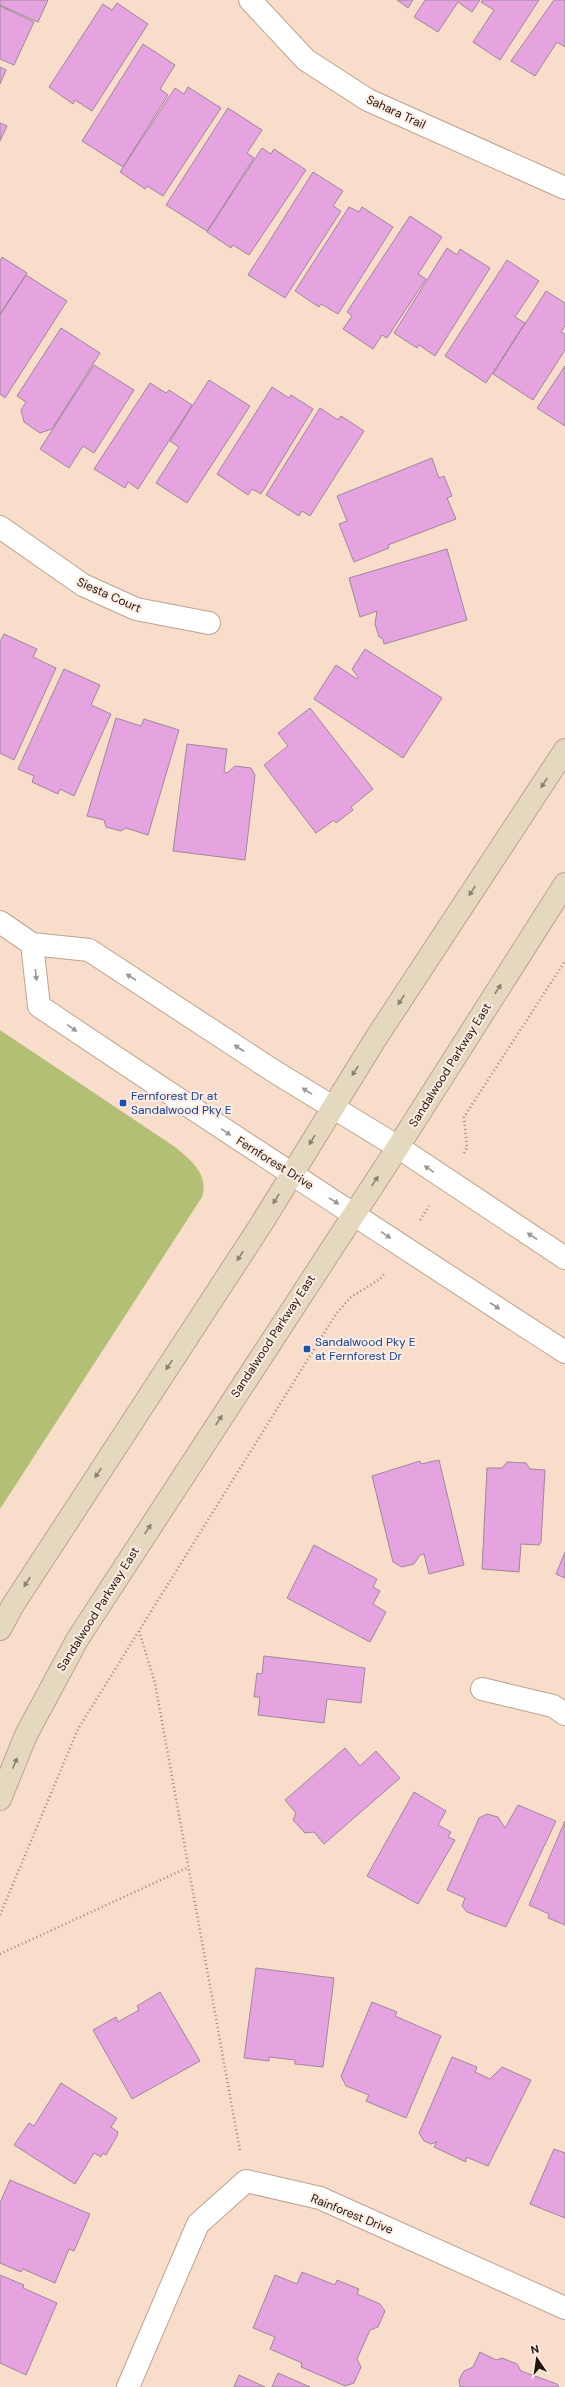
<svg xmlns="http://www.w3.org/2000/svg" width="565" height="2387" viewBox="0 0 565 2387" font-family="'DM Sans',sans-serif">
	<rect width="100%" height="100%" fill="#f9ddcb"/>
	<!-- green -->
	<path fill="#b3bf75" d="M0,1030L175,1147C191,1160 209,1174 202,1197L0,1509Z"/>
	<!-- building -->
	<path fill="#e5a4e0" stroke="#9e879c" d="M0,0H48L38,22L0,5Z
		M397,0H413L408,8Z
		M425,0H480L472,12L458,2L438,32L414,17Z
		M483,0H539L500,60L473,42L494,10L481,2Z
		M554,0H565V47L557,42L535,76L511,61Z
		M117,3L148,24L92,111L75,100L73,104L49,87L103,4L112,10Z
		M0,6L34,22L14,65L0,59Z
		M143,44L175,65L160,89L168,95L123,167L82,141Z
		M0,67L6,70L0,84Z
		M188,87L221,108L163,196L147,186L145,189L120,172L175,88L184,94Z
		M228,108L262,130L247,153L254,158L207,231L166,205Z
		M0,123L7,126L0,141Z
		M262,148L271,154L274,149L306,170L249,255L233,245L231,248L207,232Z
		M313,172L343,191L333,206L341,211L285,298L248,275Z
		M349,207L359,212L362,207L393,227L338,314L321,304L319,307L295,291Z
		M410,216L442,237L418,274L426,279L387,338L382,335L373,349L343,329L352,316L347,312Z
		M447,248L457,255L460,249L490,268L435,356L419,345L417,348L394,333Z
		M2,257L27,273L0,314V261Z
		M507,260L539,281L515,317L525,323L486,383L445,356Z
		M26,275L67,301L5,398L0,394V315Z
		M546,291L565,303V326L561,332L565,334V350L533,400L493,374Z
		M61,328L100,353L52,429L40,433L24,422L21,410L26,402L17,396Z
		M94,365L134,390L94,453L83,446L69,468L40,449Z
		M565,366V426L537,408Z
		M209,380L250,406L187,503L156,483L179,447L170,441Z
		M150,383L166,393L169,390L192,405L138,489L128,482L125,488L94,469Z
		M272,387L289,398L291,395L313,409L261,494L252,489L248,495L217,474Z
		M320,408L338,420L341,416L364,431L310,516L302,511L299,516L266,495Z
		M432,458L439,478L444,476L452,496L447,498L456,519L388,545L389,548L354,562L339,524L347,521L337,496Z
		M447,549L467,620L384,644L383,639L379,637L375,624L377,611L360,617L349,578Z
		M4,634L37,649L33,657L56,668L14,760L0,753V642Z
		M365,649L442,698L403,758L314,699L336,665L357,679L358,677L352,669Z
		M64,669L100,685L91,705L111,714L74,796L60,789L58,794L32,782L34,776L18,769Z
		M310,708L373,789L351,807L353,810L336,823L334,820L316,833L264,765L288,746L278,733Z
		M116,718L141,726L144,719L179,730L148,835L126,828L121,831L106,827L104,820L87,816Z
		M187,744L227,749L224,772L227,773L235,766L251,768L255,775L245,860L173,851Z
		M439,1460L464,1565L429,1574L424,1554L420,1555L414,1564L402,1567L393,1562L372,1476L420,1461L421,1464Z
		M507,1462L526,1463L530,1469L545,1470L541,1542L539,1545L521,1544L519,1572L482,1569L487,1468H502Z
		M314,1545L377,1579L373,1587L380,1591L373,1604L386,1612L370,1642L287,1598Z
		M565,1552V1578L556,1574Z
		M264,1656L365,1668L361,1703L327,1699L324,1723L258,1715L260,1697H254L257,1673L262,1674Z
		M345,1748L360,1766L376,1751L400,1778L324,1844L314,1832L305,1833L293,1820L296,1813L285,1800Z
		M414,1792L446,1811L438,1825L451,1832L448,1837L455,1840L418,1904L367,1876Z
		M518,1805L556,1821L506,1927L467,1912L462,1906L465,1898L447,1890L479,1818L487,1814L498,1817L505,1828Z
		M565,1821V1925L548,1918L549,1914L529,1905Z
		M256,1968L334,1978L323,2067L295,2064V2060L269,2057V2061L244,2058Z
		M160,1992L200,2061L132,2099L93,2030L116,2017L118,2022L139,2010L137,2006Z
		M372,2002L397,2012L395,2016L441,2036L406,2118L366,2101L369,2095L346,2086L341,2076Z
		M452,2057L477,2067L475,2072L490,2079L502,2067L531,2080L488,2166L466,2157V2162L434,2147L437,2142L431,2144L424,2141L419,2133Z
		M61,2083L117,2118L111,2127L118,2132L117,2136L106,2155L103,2153L101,2157L94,2153L75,2184L14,2145L29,2123L34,2126Z
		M554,2149L565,2153V2218L530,2204Z
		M10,2180L90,2214L74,2251L69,2249L55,2283L23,2269L21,2272L0,2263V2203Z
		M302,2272L335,2285L337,2280L359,2289L357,2294L380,2304L385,2311L378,2327L370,2330L357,2359L361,2367L354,2383L345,2386L301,2367L302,2363L270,2349L275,2337L253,2328L275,2275L297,2284Z
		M0,2275L24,2285L23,2288L57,2303L26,2375L0,2363Z
		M480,2352L496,2360L502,2358L517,2364L521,2371L557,2384L559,2387H460L459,2380L464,2371L473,2367Z
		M278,2373L310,2387H272Z
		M239,2375L265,2387H234Z"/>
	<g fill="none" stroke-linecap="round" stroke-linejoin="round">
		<!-- minor casing -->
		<g stroke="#bda291" stroke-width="24">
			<path id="minor" d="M250,0L306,60L368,100L565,188
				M0,527L83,585L136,609L209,623
				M482,1689L553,1706L565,1714
				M128,2387L198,2224L246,2181L320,2198L565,2308"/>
		</g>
		<!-- tertiary casing -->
		<g stroke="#bda291" stroke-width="24">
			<path id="tertiary" d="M0,922L32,944L89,950L272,1070L398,1147L565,1258
				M32,944L39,1006C213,1123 389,1238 565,1352"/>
		</g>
		<!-- secondary casing -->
		<g stroke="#bda291" stroke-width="24">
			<path id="secondary" d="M0,1629L13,1605L262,1223L376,1038L565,750
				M0,1799L26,1735L77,1640L398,1147L565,884"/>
		</g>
		<!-- path -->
		<path stroke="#9c887b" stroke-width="2.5" stroke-dasharray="1 3" stroke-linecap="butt" d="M464,1153L467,1148L464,1117L565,961
			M420,1220L429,1206
			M139,1631L155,1683L240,2151
			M0,1915L78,1729L336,1314L351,1297L380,1279L385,1273
			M0,1954L189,1867"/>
		<!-- minor -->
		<use href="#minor" stroke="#fff" stroke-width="22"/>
		<!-- tertiary -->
		<use href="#tertiary" stroke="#fff" stroke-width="22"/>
		<!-- secondary -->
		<use href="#secondary" stroke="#e4d9bf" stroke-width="22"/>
	</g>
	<!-- one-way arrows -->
	<defs><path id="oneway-solid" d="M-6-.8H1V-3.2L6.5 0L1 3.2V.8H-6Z"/></defs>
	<g fill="#8b8170">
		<use href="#oneway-solid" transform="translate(544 783) rotate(123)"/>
		<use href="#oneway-solid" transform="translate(472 891) rotate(123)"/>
		<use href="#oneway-solid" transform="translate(498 989) rotate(-57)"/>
		<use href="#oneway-solid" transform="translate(401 1000) rotate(123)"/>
		<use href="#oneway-solid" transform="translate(355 1071) rotate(123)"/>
		<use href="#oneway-solid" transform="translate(312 1140) rotate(121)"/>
		<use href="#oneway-solid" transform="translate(375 1181) rotate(-56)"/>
		<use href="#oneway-solid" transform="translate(276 1199) rotate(122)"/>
		<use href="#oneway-solid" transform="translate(240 1256) rotate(123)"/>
		<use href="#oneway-solid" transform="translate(169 1365) rotate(123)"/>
		<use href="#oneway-solid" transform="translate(219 1420) rotate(-57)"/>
		<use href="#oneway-solid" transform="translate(98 1473) rotate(123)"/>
		<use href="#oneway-solid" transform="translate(148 1529) rotate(-57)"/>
		<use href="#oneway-solid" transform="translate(27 1582) rotate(123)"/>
		<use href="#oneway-solid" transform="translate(15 1763) rotate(-68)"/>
	</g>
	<g fill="#9a9693">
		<use href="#oneway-solid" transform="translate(36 975) rotate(83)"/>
		<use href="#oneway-solid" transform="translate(131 977) rotate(-147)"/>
		<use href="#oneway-solid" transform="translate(72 1028) rotate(34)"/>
		<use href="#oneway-solid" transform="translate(239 1048) rotate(-147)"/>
		<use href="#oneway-solid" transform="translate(307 1091) rotate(-148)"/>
		<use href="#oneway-solid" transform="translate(226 1132) rotate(34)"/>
		<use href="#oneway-solid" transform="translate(429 1169) rotate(-146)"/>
		<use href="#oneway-solid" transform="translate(334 1201) rotate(32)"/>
		<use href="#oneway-solid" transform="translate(386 1235) rotate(34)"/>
		<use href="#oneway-solid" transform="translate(532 1236) rotate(-147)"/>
		<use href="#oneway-solid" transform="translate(495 1306) rotate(33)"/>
	</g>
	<!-- markers -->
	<g fill="#1a4fb4" stroke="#fdece2" stroke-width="1.5">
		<rect x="119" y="1099" width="8" height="8" rx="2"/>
		<rect x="303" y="1345" width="8" height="8" rx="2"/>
	</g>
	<g text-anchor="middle" stroke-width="4" stroke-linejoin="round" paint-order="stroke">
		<!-- street labels -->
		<g font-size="12" fill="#1f160f" stroke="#fdece2">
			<text transform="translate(396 112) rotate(25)" y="4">Sahara Trail</text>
			<text transform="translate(109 595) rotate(24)" y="4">Siesta Court</text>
			<text transform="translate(450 1065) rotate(-58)" y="4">Sandalwood Parkway East</text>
			<text transform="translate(275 1163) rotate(32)" y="4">Fernforest Drive</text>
			<text transform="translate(273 1336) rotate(-57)" y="4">Sandalwood Parkway East</text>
			<text transform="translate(98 1609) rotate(-58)" y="4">Sandalwood Parkway East</text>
			<text transform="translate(352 2214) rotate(22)" y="4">Rainforest Drive</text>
		</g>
		<!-- transit labels -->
		<g font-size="12" fill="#164399" stroke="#fdece2" text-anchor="start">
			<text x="131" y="1100">Fernforest Dr at<tspan x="131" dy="14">Sandalwood Pky E</tspan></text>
			<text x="315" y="1346">Sandalwood Pky E<tspan x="315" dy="14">at Fernforest Dr</tspan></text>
		</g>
	</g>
	<!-- north arrow -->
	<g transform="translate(537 2359) rotate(347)" stroke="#fdece2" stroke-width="3" paint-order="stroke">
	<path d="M0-3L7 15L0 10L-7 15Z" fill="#1f160f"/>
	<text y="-6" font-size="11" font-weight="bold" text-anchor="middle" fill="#1f160f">N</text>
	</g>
</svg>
